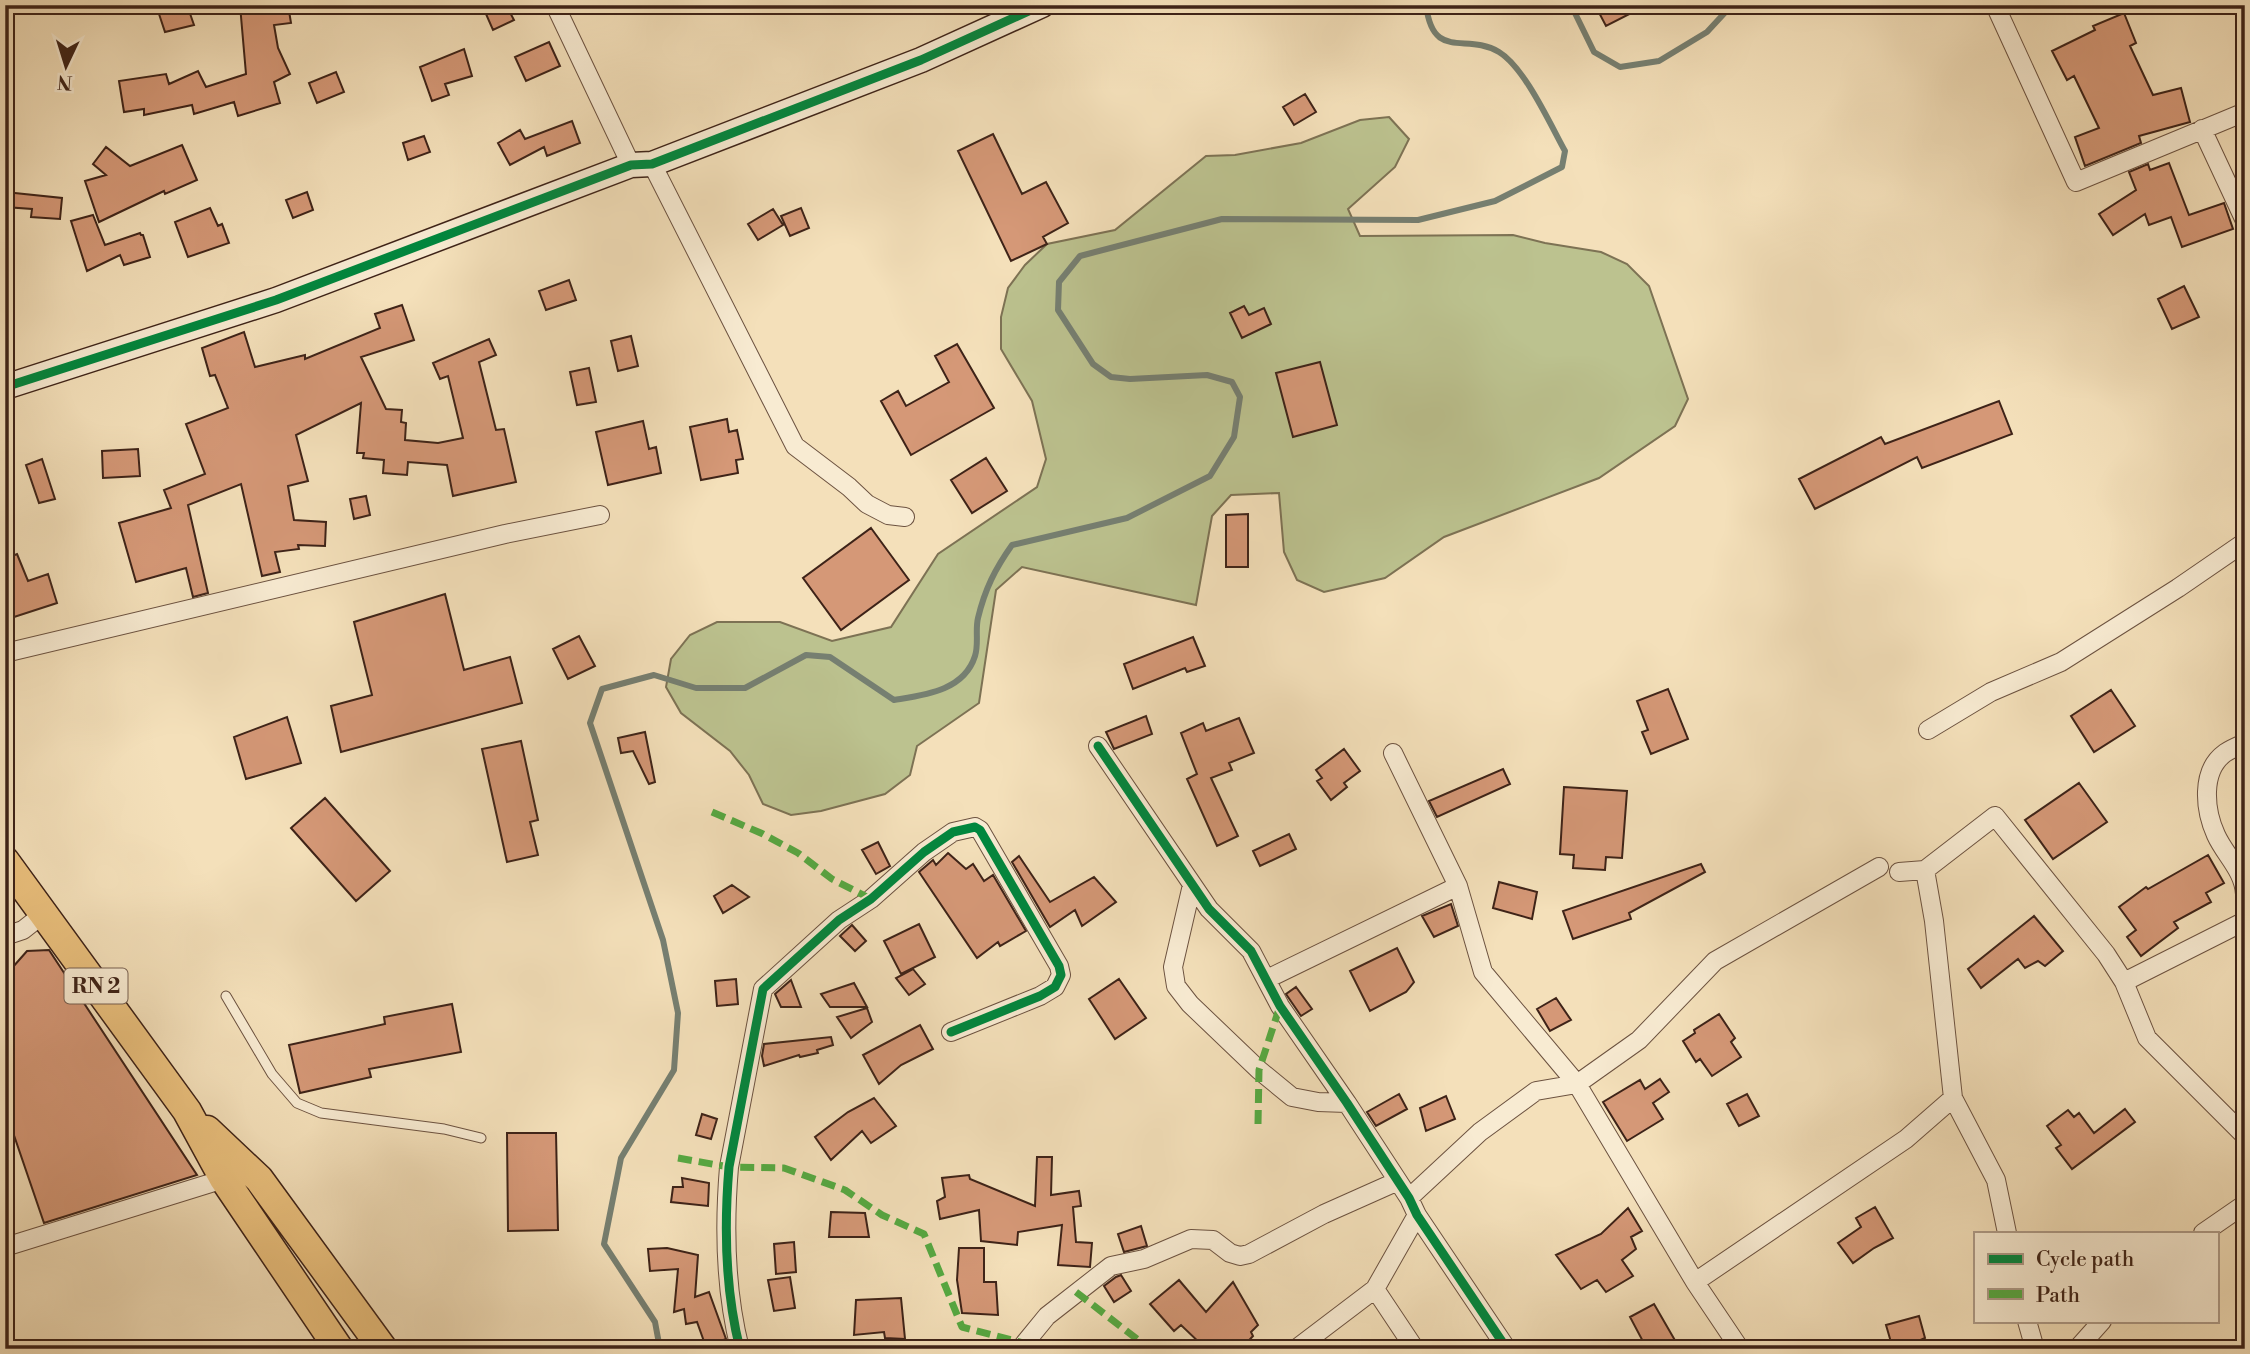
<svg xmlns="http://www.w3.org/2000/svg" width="2250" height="1354" viewBox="0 0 2250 1354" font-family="'Libre Bodoni',serif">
	<rect width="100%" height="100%" fill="#f4e0ba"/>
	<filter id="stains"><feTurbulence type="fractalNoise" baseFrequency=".00286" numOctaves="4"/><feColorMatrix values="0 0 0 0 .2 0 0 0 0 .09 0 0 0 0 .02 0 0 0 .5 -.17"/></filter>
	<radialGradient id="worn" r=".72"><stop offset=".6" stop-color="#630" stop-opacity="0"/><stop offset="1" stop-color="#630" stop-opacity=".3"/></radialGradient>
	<!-- green -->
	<path fill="#bcc28f" stroke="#7d7254" stroke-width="2" d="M1389,117L1409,139L1395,167L1348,209L1360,236L1513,235L1545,243L1601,252L1627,264L1649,286L1688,399L1675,426L1599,478L1444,537L1385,578L1324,592L1297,580L1284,552L1279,493L1231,495L1212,516L1196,605L1022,567L996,590L979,703L917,746L910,775L885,794L821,811L791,815L763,804L749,775L730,751L681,713L666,687L671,659L690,635L717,622H780L832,641L891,627L938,554L1037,487L1046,459L1032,401L1001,349V317L1008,288L1025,265L1047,244L1115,230L1206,156L1235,155L1301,143L1360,120Z"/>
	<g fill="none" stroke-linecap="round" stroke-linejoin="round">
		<!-- stream -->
		<path stroke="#767f71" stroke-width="6" d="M1571,5L1594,52L1620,67L1659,61L1707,32L1732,5
			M660,1349L655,1322L604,1244L621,1158L674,1070L678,1013L663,940L590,723L602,689L654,675L696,688H745L806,655L830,657L894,700C924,695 964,691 975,656C979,644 975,630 978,618C985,589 995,569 1012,545L1127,518L1210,476L1234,437L1240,397L1232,382L1207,375L1130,379L1111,377L1093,364L1058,310L1059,282L1080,256L1222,219L1418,220L1495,201L1562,167L1565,151C1550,124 1525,68 1499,52C1466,32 1433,62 1426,5"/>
	</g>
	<!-- building -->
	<path fill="#d59877" stroke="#3e2318" stroke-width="2" d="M176,5H187L194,25L165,32L158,11Z
		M240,5H288L291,23L274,25L278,48L290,74L274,82L280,103L238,116L234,102L194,114L192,105L144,115V109L124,112L119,81L166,74L169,84L198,71L206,87L246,74Z
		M506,5L514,20L493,30L486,14Z
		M1595,5H1647L1606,26Z
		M2124,13L2136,43L2130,46L2153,95L2181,88L2190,122L2139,136L2141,143L2085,166L2075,137L2099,128L2074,76L2067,80L2052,51L2095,30L2093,26Z
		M549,42L560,66L526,81L515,57Z
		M464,49L472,76L445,84L449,95L432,101L420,67Z
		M336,72L344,92L317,103L309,83Z
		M1305,94L1316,112L1294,125L1283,107Z
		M572,121L580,143L547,156L544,147L510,165L498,143L520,130L525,139Z
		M993,134L1022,194L1046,182L1068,223L1043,237L1047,244L1011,261L958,151Z
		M424,136L430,152L408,160L403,143Z
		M182,145L197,180L165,194L164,191L99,222L85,181L106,175L93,164L106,147L130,166Z
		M2169,163L2189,215L2224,203L2233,229L2182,247L2171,217L2149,225L2145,214L2113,235L2099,214L2136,190L2129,172L2148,164L2150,170Z
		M5,192L62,198L60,219L31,217L32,209L5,207Z
		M307,192L313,210L293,218L286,200Z
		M210,208L218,226L222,224L229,243L188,257L175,222Z
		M801,208L809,228L790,236L781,216Z
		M773,209L783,225L758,240L748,224Z
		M93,215L105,245L140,233L141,235H143L150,257L124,265L120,255L87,271L71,221Z
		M569,280L576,300L546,310L539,291Z
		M2184,286L2199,317L2172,329L2158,299Z
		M402,305L414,340L361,357L386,409L402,410L401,422L406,423L405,440L438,443L463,438L448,376L440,379L433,363L489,339L496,355L479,362L496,430L504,429L516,482L453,496L447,465L408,462L407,475L383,473L384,460L363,458L364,453H357L361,403L296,435L308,481L288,486L294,520L326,522L325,546L298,545L299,549L275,552L280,572L262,576L241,484L188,505L208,593L193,597L186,568L136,582L119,523L171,508L164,490L205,474L186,424L228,408L215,375L210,376L202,348L244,332L255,367L305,355V359L380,328L375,314Z
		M1244,306L1249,315L1264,308L1271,324L1242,338L1230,313Z
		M631,336L638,366L618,371L611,341Z
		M957,344L994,408L911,455L881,401L898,391L906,406L949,382L935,356Z
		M1320,362L1337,425L1293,437L1276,373Z
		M589,368L596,402L577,405L570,372Z
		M1999,401L2012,434L1922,468L1917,457L1815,509L1799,479L1881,437L1885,444Z
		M727,419L729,432L737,430L743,459L736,460L738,473L701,480L690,427Z
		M643,421L649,449L656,447L661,473L608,485L596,432Z
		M138,449L140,476L103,478L102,451Z
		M986,458L1007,491L972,513L951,480Z
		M42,459L55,499L39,503L26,465Z
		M366,496L370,515L354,519L350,499Z
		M1248,514V567H1226V515Z
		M871,528L909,580L841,630L803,578Z
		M17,554L28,581L48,574L57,603L11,618L5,601V559Z
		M445,594L464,670L510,657L522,703L341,752L331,706L372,695L354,622Z
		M579,636L595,666L568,679L553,649Z
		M1193,637L1205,666L1187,672L1185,668L1133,689L1124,664Z
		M1668,689L1688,739L1651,754L1642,732L1648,730L1637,701Z
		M2111,690L2135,726L2094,752L2071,716Z
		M1146,716L1152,734L1114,749L1106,732Z
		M287,717L301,763L246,779L234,737Z
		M1239,718L1254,753L1229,763L1232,770L1211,778L1238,836L1217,846L1187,779L1197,774L1181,733L1203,723L1206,731Z
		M645,732L655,782L649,784L633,751L621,753L618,738Z
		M521,741L538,820L530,822L538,855L507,862L482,749Z
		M1344,749L1360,771L1344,783L1347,787L1331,800L1317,781L1322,778L1316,770Z
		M1503,769L1510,784L1437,817L1429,801Z
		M2079,783L2107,822L2053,859L2025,820Z
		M1564,787L1627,791L1622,858L1606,857L1605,870L1573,868L1574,855L1560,854Z
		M325,798L390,871L356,901L291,828Z
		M1289,834L1296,849L1260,866L1253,851Z
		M878,842L890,866L876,874L862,850Z
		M948,853L966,869L973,864L984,881L993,875L1026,931L1000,946L998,942L977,958L919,872L933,860L936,865Z
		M2208,855L2224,883L2206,893L2211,902L2174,922L2178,928L2141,956L2127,937L2136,930L2119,907L2146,887L2148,889Z
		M1019,856L1050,902L1094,877L1116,902L1082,926L1075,910L1050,927L1012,862Z
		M1701,864L1705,872L1629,913L1631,919L1573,939L1563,911Z
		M1499,882L1537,892L1532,919L1493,908Z
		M732,885L749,897L723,913L714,896Z
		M1451,904L1458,926L1434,937L1422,916Z
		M2034,916L2063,951L2045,966L2038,961L2025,968L2018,959L1981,988L1968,969Z
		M919,924L935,957L901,974L884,941Z
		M852,925L866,941L855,951L840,936Z
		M1397,948L1414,982L1406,992L1370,1011L1350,971Z
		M49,950L197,1175L44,1223L5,1109V976L27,951Z
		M913,969L925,984L909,995L896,978Z
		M736,979L738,1004L717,1006L715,981Z
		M1119,979L1146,1018L1115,1039L1089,999Z
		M791,980L801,1007H781L775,994Z
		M854,983L867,1007H830L821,994Z
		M1296,987L1312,1009L1301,1016L1286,994Z
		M1556,998L1571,1020L1550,1031L1537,1009Z
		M452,1004L461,1052L369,1069L371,1077L300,1093L289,1045L385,1024L384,1017Z
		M867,1008L872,1022L851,1038L837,1017Z
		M1719,1014L1735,1038L1731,1042L1741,1057L1712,1076L1700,1059L1696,1062L1683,1041L1695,1033L1694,1030Z
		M920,1025L933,1049L901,1065L879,1084L863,1055Z
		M831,1037L833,1045L817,1050L818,1053L800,1057L799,1055L764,1066L762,1056L764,1044Z
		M1660,1079L1669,1092L1653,1103L1663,1119L1627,1141L1603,1102L1640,1080L1645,1089Z
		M1399,1094L1407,1109L1376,1126L1367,1112Z
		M1747,1094L1759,1116L1739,1126L1727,1104Z
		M1446,1096L1455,1119L1426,1131L1420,1108Z
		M874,1098L896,1126L871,1143L862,1131L831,1160L815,1137L848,1112Z
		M2125,1109L2135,1122L2072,1169L2056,1148L2061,1145L2047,1126L2068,1110L2074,1117L2079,1113L2094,1133Z
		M702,1114L717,1119L711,1139L696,1135Z
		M507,1133H556L558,1230L508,1231Z
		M1037,1157H1052L1051,1195L1079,1191L1081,1206L1073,1207L1076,1242L1092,1243L1090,1267L1058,1265L1062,1225L1018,1232L1017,1245L981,1241L979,1210L940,1219L937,1201L945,1197L942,1178L969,1175L970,1179L1035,1206Z
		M682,1178L709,1183L708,1206L671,1202L673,1187H683Z
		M1875,1207L1893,1238L1874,1248L1853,1263L1838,1243L1861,1227L1856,1218Z
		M1628,1208L1642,1231L1631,1237L1636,1249L1622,1260L1633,1276L1606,1292L1597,1280L1581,1289L1556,1255L1601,1234Z
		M831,1212L865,1213L869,1237H829Z
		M1141,1226L1147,1246L1124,1252L1118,1234Z
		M794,1242L796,1272L776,1274L774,1244Z
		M667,1248L698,1255L695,1297L709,1292L726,1339L706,1347L697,1322L686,1324L684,1309L674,1312L678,1269L650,1271L648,1249Z
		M959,1248H984V1282H996L998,1315L962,1313L957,1280Z
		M1121,1275L1131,1291L1114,1302L1104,1286L1116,1277Z
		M790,1277L795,1308L774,1311L768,1280Z
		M1179,1280L1206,1312L1233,1282L1258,1325L1251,1332L1253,1336L1241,1349H1219L1210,1341L1205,1348L1181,1325L1174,1331L1150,1304Z
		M901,1298L905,1339L885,1338L884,1332L854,1335L856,1300Z
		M1654,1304L1680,1349H1647L1630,1317Z
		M1919,1316L1925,1338L1918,1341L1920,1349H1893L1886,1325Z"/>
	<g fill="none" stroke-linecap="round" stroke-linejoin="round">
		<!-- lane casing -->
		<g stroke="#6c5240" stroke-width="11">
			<path id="lane" d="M226,996L272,1074L297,1103L321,1113L444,1129L481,1138"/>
		</g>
		<!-- street casing -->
		<g stroke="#6c5240" stroke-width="20">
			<path id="street" d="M555,5L631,165
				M1995,5L2076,182L2245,112
				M2202,129L2245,221
				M652,164L795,446L849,487L867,504L888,515L905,517
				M5,653L505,534L600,515
				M1928,730L1991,692L2061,662L2178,588L2245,542
				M2245,743C2238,746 2231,749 2225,753C2200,771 2205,811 2216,835C2225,855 2244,871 2245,894
				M1098,746L1209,909L1251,951L1280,1006L1347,1103L1409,1198L1417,1215L1507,1349
				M1393,753L1458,886L1483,972L1577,1084L1695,1282L1740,1349
				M1925,870L1934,921L1953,1098L1996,1180L2007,1233
				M1899,872L1925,870L1995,816L2106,954L2124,982L2147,1038L2245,1136
				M1192,885L1173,967L1176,986L1190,1004L1259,1070L1292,1097L1318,1102L1347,1103
				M5,936L23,930L42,915
				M1267,979L1458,886
				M2124,982L2245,921
				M1409,1198L1480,1132L1536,1091L1577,1084L1639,1040L1715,961L1879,867
				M2203,1233L2245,1204
				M5,1247L224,1179
				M1695,1282L1906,1139L1953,1098
				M1375,1289L1415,1349
				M2027,1321L2035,1349
				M740,1349C725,1290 724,1227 729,1167L763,989L839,920L871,899L924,852L953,832L975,827L980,830L1059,966L1061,975L1055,987L1040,996L951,1032
				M1020,1349L1047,1316L1111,1266L1144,1259L1191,1239L1213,1240L1230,1253L1240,1256L1249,1254L1324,1214L1398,1181
				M1296,1349L1375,1289L1417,1215
				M2077,1349L2102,1321"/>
		</g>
		<!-- secondary casing -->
		<g stroke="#3e2318" stroke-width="27">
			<path id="secondary" d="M5,387L276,300L631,165L652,164L921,60L1042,5"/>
		</g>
		<!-- primary casing -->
		<g stroke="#3e2318" stroke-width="31">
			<path id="primary" d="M5,861L187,1111L224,1179L339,1349
				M207,1130L259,1179L383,1349"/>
		</g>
		<!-- lane -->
		<use href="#lane" stroke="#f8ebd2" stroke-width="9"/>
		<!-- street -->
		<use href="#street" stroke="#f8ebd2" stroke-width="18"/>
		<!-- secondary -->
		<use href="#secondary" stroke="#f8ebd2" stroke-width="24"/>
		<!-- primary -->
		<use href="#primary" stroke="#eac07d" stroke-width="28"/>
		<!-- quiet -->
		<path stroke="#55aa42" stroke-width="7" stroke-dasharray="14 7" stroke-linecap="butt" d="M712,812L763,834L798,853L832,879L871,899
			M1258,1124L1259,1070L1280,1006
			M678,1158L729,1167L784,1168L845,1190L882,1215L924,1234L962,1327L1023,1343
			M1076,1292L1137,1339"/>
		<!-- cycleway casing -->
		<g stroke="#f8ebd2" stroke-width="13">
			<path id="cycleway" d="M5,387L276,300L631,165L652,164L921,60L1042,5
				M1098,746L1209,909L1251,951L1280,1006L1347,1103L1409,1198L1417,1215L1507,1349
				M740,1349C725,1290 724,1227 729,1167L763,989L839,920L871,899L924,852L953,832L975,827L980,830L1059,966L1061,975L1055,987L1040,996L951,1032"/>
		</g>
		<!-- cycleway -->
		<use href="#cycleway" stroke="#00873e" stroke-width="9"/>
	</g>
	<g text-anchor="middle" stroke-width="5" stroke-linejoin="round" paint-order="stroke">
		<!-- shield labels -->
		<rect fill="#f8ebd2" stroke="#765f50" stroke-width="2" x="64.5" y="968.5" width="63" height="35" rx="5"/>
		<g font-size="21" font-weight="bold" fill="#3e2318">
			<text x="96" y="993">RN 2</text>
		</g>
	</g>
	<!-- margin -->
	<rect width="2250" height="1354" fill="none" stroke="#f4e0ba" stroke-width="28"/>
	<rect x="7" y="7" width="2236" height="1340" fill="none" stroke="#3e2318" stroke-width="3.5"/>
	<rect x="14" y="14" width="2222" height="1326" fill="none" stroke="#3e2318" stroke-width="2"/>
	<!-- legend -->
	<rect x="1974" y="1232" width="245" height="91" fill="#f8ebd2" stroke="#ae9b88" stroke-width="2"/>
	<rect x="1988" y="1254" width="35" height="10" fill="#00873e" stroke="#ae9b88" stroke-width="2"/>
	<text x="2036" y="1266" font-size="21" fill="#3e2318">Cycle path</text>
	<rect x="1988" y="1289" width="35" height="10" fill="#55aa42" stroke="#ae9b88" stroke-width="2"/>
	<text x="2036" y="1302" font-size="21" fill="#3e2318">Path</text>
	<!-- north arrow -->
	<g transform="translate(66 66) rotate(184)" stroke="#f8ebd2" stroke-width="5" paint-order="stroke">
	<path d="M0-5L12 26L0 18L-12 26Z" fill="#3e2318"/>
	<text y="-10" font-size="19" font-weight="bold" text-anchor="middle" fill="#3e2318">N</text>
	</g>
	<rect width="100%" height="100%" filter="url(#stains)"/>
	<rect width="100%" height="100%" fill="url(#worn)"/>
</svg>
